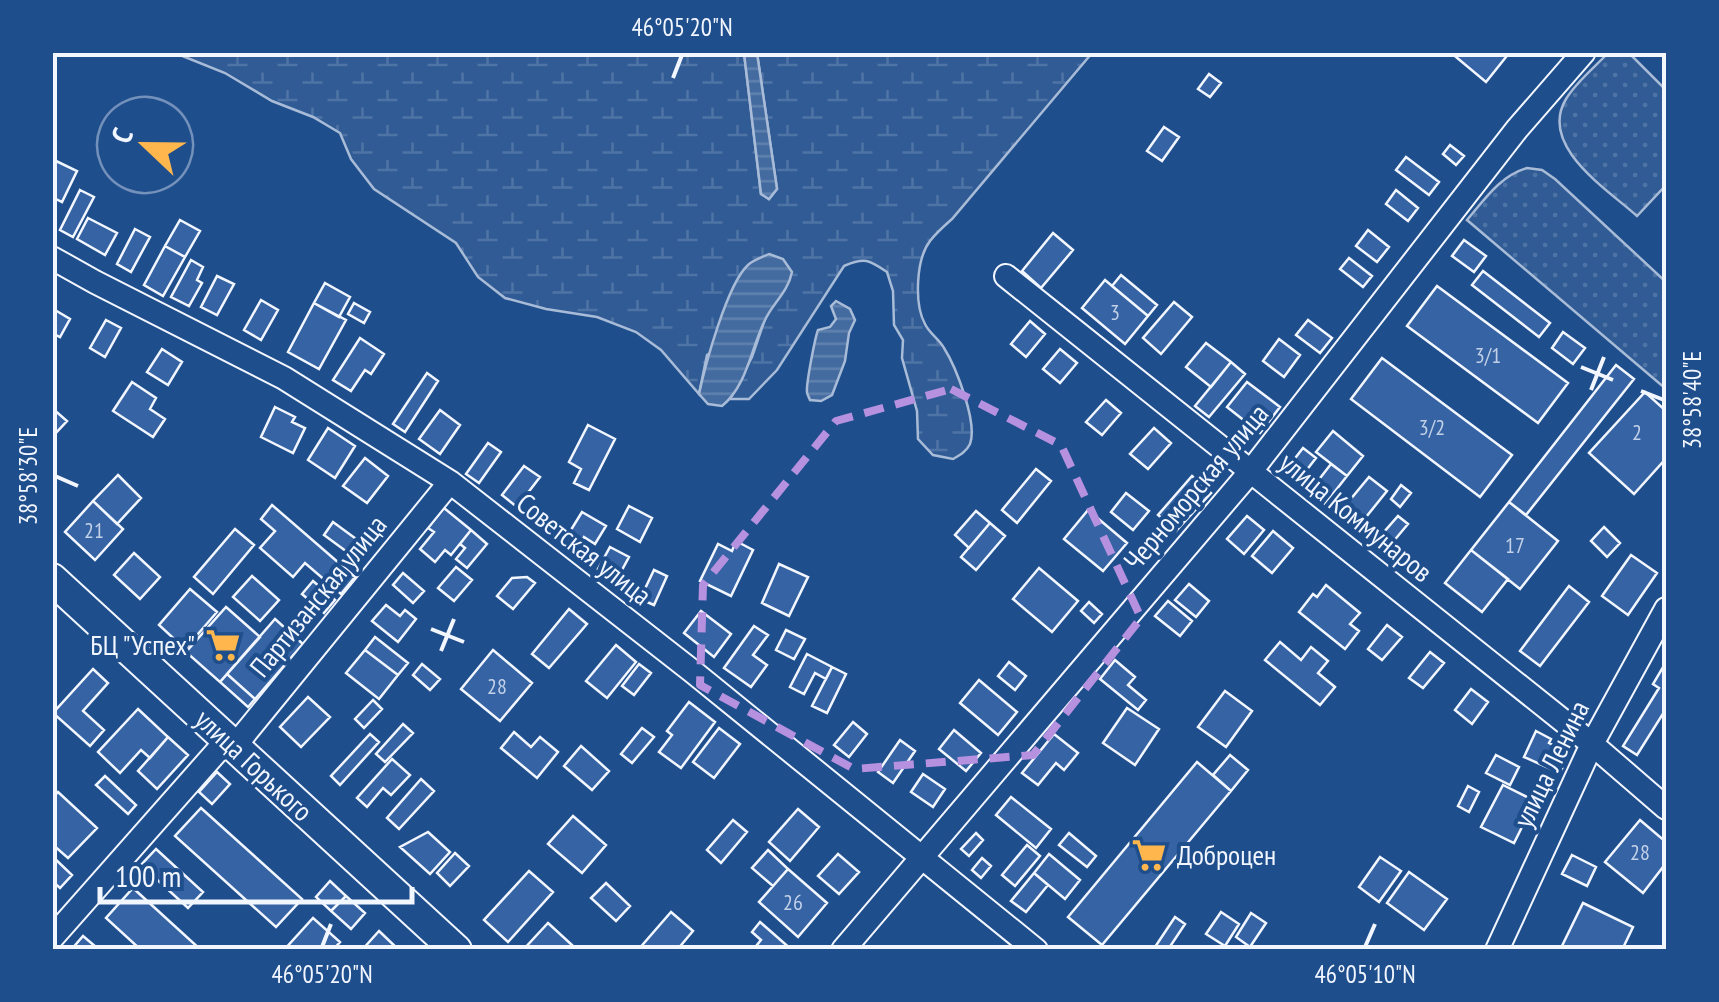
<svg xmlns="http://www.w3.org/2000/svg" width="1719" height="1002" viewBox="0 0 1719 1002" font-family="'PT Sans Narrow',sans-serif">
	<defs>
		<pattern id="grass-dots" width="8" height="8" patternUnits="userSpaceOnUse" patternTransform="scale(2.5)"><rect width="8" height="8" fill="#305b95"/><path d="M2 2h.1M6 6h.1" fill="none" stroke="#4e73a5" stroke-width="1.8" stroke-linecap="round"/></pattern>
		<pattern id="wetland-marsh" width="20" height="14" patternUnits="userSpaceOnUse" patternTransform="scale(2.5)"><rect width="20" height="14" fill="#305b95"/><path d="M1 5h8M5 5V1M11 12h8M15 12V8" fill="none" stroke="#4e73a5"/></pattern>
		<pattern id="water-rules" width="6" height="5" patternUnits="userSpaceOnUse" patternTransform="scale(2.5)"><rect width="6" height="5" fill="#446ba0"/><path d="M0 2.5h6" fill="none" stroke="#5f81ae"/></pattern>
	</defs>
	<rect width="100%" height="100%" fill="#1f4e8c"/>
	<!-- grass -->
	<path fill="url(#grass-dots)" stroke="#a8bbd7" stroke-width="2.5" d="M1609,52L1629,53L1666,90V185L1637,216C1607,189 1538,146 1566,99C1576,82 1595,67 1609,52Z
		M1527,168L1542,170L1555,179L1666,282V389L1467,220C1485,199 1500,176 1527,168Z"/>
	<!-- wetland -->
	<path fill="url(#wetland-marsh)" stroke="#a8bbd7" stroke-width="2.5" d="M175,53H744L761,194L769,199L777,189L757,53H1092L952,219C944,226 936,233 930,241C916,259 914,304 925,324C929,333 939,339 944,348C956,367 978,423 970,444C966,452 960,455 953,459L933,455L918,439L917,411L902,358L903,340L894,325L893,291L887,272C869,260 865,257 844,266L777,370L749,399H730L752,357L765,319L707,355L699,394L661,350L636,332L597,317L546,309L505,298L478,277L456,243L374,189L351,159L340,133L313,117L272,101L225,73Z"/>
	<!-- water -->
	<path fill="url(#water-rules)" stroke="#a8bbd7" stroke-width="2.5" d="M744,53H757L777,189L769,199L761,194Z
		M769,254L783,259L792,272C788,292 773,303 765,320C751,348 747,386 722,406L708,404L699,394C705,366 727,284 748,265C753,260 763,257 769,254Z
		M836,301L850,309L855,320L849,333L845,361L832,395L821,401L810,400C809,397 807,395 807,392C806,384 815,338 818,330L830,327L836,319L831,306Z"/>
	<!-- building -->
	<path fill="#3563a3" stroke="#f2f6ff" stroke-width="2.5" d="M1450,52H1510L1486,82Z
		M1209,74L1221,83L1210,97L1198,89Z
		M1164,127L1179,137L1162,161L1147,151Z
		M1450,145L1464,156L1456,165L1443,154Z
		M1406,157L1439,182L1429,195L1396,170Z
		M54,160L77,171L62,202L52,197Z
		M80,190L94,197L73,237L60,230Z
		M1396,190L1418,208L1408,221L1386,204Z
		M88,218L117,233L105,255L77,239Z
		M180,220L200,231L185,257L165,246Z
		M135,229L150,237L131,272L117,264Z
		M1368,230L1389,247L1377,262L1356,246Z
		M1053,233L1073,250L1041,288L1022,271Z
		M1464,240L1486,256L1474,272L1452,256Z
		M165,246L185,257L163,296L144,285Z
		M1349,258L1372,276L1363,287L1340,269Z
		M191,260L203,267L197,280L202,283L189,306L171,297Z
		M1483,271L1550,323L1539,337L1472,285Z
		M1121,275L1157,305L1148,316L1112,286Z
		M217,276L234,284L217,315L201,307Z
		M1105,280L1148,316L1125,344L1082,308Z
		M325,283L350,297L339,317L314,303Z
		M1437,286L1568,383L1538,423L1407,326Z
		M261,300L278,310L261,340L244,330Z
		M1174,302L1192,317L1161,354L1143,338Z
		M314,303L346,320L319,369L288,352Z
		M354,303L370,312L364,323L348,314Z
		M55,310L70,319L60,337L52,333V314Z
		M106,320L121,328L105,357L90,348Z
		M1308,320L1332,338L1320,353L1296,335Z
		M1030,321L1045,334L1026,357L1011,344Z
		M1563,332L1585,348L1573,364L1552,348Z
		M360,338L384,354L371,374L365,370L351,391L333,380Z
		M1279,339L1300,355L1284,377L1263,361Z
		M1206,343L1231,362L1211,387L1186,367Z
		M162,349L182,362L168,385L147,372Z
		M1060,349L1077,363L1060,383L1043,369Z
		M1382,358L1512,455L1480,497L1351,399Z
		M1231,362L1245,374L1209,417L1195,406Z
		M1616,365L1634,379L1526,515L1509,502Z
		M427,373L438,381L405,432L393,424Z
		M132,382L156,398L150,409L165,419L153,437L113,411Z
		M1247,382L1280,407L1260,433L1227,407Z
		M1645,392L1666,411V466L1662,463L1634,494L1589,453Z
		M1106,400L1121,413L1102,435L1086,422Z
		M275,407L295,417L292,422L305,428L293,453L261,437Z
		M52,408L67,421L52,437Z
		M440,410L460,425L440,454L419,439Z
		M588,425L615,439L589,490L574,483L581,469L569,462Z
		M328,428L355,446L335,478L308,460Z
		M1154,428L1171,443L1148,469L1130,454Z
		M1333,431L1363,456L1347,476L1316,452Z
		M488,443L501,452L479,483L466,474Z
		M1303,448L1316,458L1302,476L1289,466Z
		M365,458L388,476L367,503L343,486Z
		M1331,464L1347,476L1325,504L1310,491Z
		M524,466L540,477L517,507L502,495Z
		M1036,469L1051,481L1017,523L1002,510Z
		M118,475L141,498L117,524L93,501Z
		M1192,476L1211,493L1176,531L1158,515Z
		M1369,477L1387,491L1358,527L1340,512Z
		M1401,485L1411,493L1400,507L1391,499Z
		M1126,493L1149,511L1133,530L1111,512Z
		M93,501L123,529L95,560L65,532Z
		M1509,502L1558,541L1520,589L1471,550Z
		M272,505L355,577L341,594L305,563L293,577L260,548L275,531L261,519Z
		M629,506L652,518L640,542L617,529Z
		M444,508L471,530L451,555L445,550L435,562L420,549L434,532L428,528Z
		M1088,510L1127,543L1103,571L1064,539Z
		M976,511L990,523L969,548L955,535Z
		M582,512L606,526L595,544L584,537L575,554L561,546Z
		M1247,516L1264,530L1244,554L1227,539Z
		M1398,516L1408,524L1387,549L1377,540Z
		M333,522L363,544L354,557L324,535Z
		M990,523L1005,536L976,570L961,557Z
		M1604,527L1620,543L1607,557L1591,541Z
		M235,529L254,545L213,594L194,577Z
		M471,530L487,544L467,568L456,559L465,548L460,544Z
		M1273,531L1293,548L1272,573L1252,556Z
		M736,541L753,550L731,596L700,581L718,544L732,551Z
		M610,547L629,557L617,579L598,569Z
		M1471,550L1508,579L1482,612L1445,583Z
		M134,553L160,577L140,599L114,575Z
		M1631,555L1657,573L1628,615L1602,596Z
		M779,564L808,577L789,616L762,603Z
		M456,567L472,580L454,601L438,588Z
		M1039,568L1078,601L1052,632L1013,599Z
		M654,570L667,576L654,605L640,599Z
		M403,573L424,591L413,603L393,585Z
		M252,576L279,600L260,621L233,597Z
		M527,577L535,583L513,609L497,596L512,578Z
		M313,581L335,600L324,613L302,594Z
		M1189,584L1209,601L1196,617L1175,600Z
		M1326,585L1360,613L1350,624L1359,631L1345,649L1299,612L1313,594L1317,597Z
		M1569,586L1589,602L1540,666L1520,651Z
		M190,589L217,612L185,649L159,625Z
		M1168,601L1192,621L1180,636L1155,616Z
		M1089,602L1102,614L1094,623L1081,611Z
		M386,605L400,616L405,610L416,619L398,642L372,621Z
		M226,607L260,637L220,682L186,652Z
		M569,609L587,624L549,668L532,654Z
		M701,611L731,634L714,657L684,633Z
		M275,619L303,644L255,699L227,674Z
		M1387,625L1402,637L1382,660L1368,649Z
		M754,626L768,635L753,655L767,665L751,687L724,668Z
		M786,630L805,639L794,659L776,650Z
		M375,637L408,663L398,675L365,650Z
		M1280,642L1301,660L1311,647L1328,661L1318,673L1335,687L1320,705L1265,660Z
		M616,645L636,662L607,698L586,681Z
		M365,650L398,675L379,699L346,673Z
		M493,650L532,683L500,721L461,689Z
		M1430,652L1444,663L1423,688L1409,678Z
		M807,654L832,667L826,679L815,673L804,694L790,687Z
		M1115,660L1135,677L1128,685L1146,700L1138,710L1100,679Z
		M1009,662L1026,676L1015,690L998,676Z
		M1666,662V709L1637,755L1623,746L1659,688L1653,684Z
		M422,664L440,679L430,690L413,675Z
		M639,664L651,673L634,695L622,686Z
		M832,667L846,674L827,713L812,706Z
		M93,669L108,683L83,711L104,730L90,746L53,713Z
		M227,674L255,699L248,707L220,682Z
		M979,680L1017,712L998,735L960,703Z
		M1471,689L1488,702L1472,724L1455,710Z
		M1225,691L1252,711L1226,747L1198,727Z
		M308,697L330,717L301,747L280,727Z
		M373,700L382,709L364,728L355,719Z
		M689,702L715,722L681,768L659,752L672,735L667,731Z
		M1127,708L1159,729L1135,765L1103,743Z
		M138,709L168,737L150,758L141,750L120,773L98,752Z
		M853,722L867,734L849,757L834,745Z
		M403,724L413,733L385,762L376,754Z
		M642,728L654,737L632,763L621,754Z
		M719,728L740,744L714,778L693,762Z
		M954,730L981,753L966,771L939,749Z
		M1536,731L1551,739L1549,743L1569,753L1560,773L1524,757Z
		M514,732L531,747L540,737L558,752L537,778L501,748Z
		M370,734L379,742L340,785L331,776Z
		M1054,734L1078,753L1064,770L1056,763L1038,785L1022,773Z
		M168,737L188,755L157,789L138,771Z
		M900,740L915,751L893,783L878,772Z
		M581,746L609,771L592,790L564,766Z
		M1230,755L1248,770L1231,791L1213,775Z
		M1496,755L1519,767L1510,785L1486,773Z
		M392,759L410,775L391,795L383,788L367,807L357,798Z
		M1197,762L1231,791L1102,945L1068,917Z
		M217,772L230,784L212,804L199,792Z
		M923,774L945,789L933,807L911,792Z
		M105,776L136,805L128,814L96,785Z
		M421,779L434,791L399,829L387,818Z
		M1503,785L1535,801L1514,843L1481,827Z
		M1468,786L1479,792L1469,812L1458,806Z
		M58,792L97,828L68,858L52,844V798Z
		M1011,797L1051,829L1036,848L996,815Z
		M201,808L302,899L276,927L175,836Z
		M798,809L819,827L790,861L769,842Z
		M573,816L606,845L582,873L548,844Z
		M733,820L747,832L721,863L707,850Z
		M1640,820L1666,842V863L1643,893L1605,862Z
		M428,832L450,852L430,874L400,847Z
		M976,833L983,840L969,856L961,849Z
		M1069,833L1096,856L1087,867L1059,845Z
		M1027,845L1040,856L1015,886L1002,875Z
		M156,849L203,892L188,908L141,865Z
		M768,850L788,869L773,886L752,868Z
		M455,853L469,866L450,886L437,873Z
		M838,854L859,872L839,894L818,876Z
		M1049,854L1080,880L1065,899L1034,873Z
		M1572,855L1596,867L1587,886L1562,874Z
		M52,856L72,875L60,888L52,881Z
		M1380,857L1401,871L1379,902L1359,887Z
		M982,858L991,866L981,878L972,870Z
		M788,869L827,903L798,937L759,902Z
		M529,871L553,892L508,942L484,920Z
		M1409,872L1447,899L1424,930L1387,903Z
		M1034,873L1048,885L1026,912L1011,901Z
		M330,881L346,896L331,911L316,897Z
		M606,883L630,906L616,921L591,898Z
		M133,888L201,950H141L106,918Z
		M346,896L365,913L351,929L331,911Z
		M1583,903L1633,927L1622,950H1560Z
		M671,912L693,931L677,950H638Z
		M1221,912L1239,924L1225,946L1206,934Z
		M1251,913L1266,923L1250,947L1236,937Z
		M1175,917L1185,924L1169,948L1171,950H1153Z
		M313,918L340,942L333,950H284Z
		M760,922L792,950H762L757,945L761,940L752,932Z
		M548,923L572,945L569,950H523Z
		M379,931L399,950H362Z
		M83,936L96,947L94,950H71Z"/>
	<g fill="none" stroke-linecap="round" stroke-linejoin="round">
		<!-- minor casing -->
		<g stroke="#f2f6ff" stroke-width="26">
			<path id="minor" d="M52,258L95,282L284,378L450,482L692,671L1036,950
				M1006,276L1592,744L1666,808
				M234,747L450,482
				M52,938L227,740
				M843,950L1251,471L1517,129L1584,52
				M1497,950L1592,744L1666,609"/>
		</g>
		<!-- major casing -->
		<g stroke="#f2f6ff" stroke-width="34">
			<path id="major" d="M52,579L456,950"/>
		</g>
		<!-- minor -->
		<use href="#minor" stroke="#1f4e8c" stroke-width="22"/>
		<!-- major -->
		<use href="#major" stroke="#1f4e8c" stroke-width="30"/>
	</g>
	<!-- marked area -->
	<path fill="none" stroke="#b691df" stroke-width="8" stroke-dasharray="20 12" stroke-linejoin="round" d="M951,389L1061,445L1141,618L1033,755L854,769L700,685L703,585L836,421Z"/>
	<!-- ticks -->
	<path fill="none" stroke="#f2f6ff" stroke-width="4" d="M673,78L682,55M1581,367L1613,380M1591,390L1604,357M1641,391L1664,400M55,476L78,486M431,629L464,642M441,651L454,619M322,947L331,924M1365,947L1375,924"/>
	<!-- icons -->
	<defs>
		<g id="supermarket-bare" transform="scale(2.7)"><path d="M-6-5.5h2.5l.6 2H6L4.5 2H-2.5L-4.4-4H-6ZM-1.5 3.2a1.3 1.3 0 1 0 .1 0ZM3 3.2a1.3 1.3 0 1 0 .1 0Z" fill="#ffb74d" stroke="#1f4e8c" stroke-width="2.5" paint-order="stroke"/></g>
	</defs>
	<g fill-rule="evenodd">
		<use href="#supermarket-bare" x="223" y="645"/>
		<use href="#supermarket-bare" x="1149" y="855"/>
	</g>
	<g text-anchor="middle" stroke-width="8" stroke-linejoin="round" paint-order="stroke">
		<!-- number labels -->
		<g font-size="22" fill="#c3d1e8">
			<text x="1115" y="320">3</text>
			<text x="1488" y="363">3/1</text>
			<text x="1432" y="435">3/2</text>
			<text x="1637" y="440">2</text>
			<text x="94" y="538">21</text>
			<text x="1515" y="553">17</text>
			<text x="497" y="694">28</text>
			<text x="1640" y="860">28</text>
			<text x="793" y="910">26</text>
		</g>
		<!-- street labels -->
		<g font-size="28" fill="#f2f6ff" stroke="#1f4e8c">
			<text transform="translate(1196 487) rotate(-50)" y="10">Черноморская улица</text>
			<text transform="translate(1356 517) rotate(39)" y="10">улица Коммунаров</text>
			<text transform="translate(584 549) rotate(38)" y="10">Советская улица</text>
			<text transform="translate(318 596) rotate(-51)" y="10">Партизанская улица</text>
			<text transform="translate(1551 764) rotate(-64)" y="10">улица Ленина</text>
			<text transform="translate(254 765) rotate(43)" y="10">улица Горького</text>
		</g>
		<!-- poi labels -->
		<g font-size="28" fill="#f2f6ff" stroke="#1f4e8c" text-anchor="end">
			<text x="195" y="655">БЦ "Успех"</text>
			<text x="1177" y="865" text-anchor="start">Доброцен</text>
		</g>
	</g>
	<!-- border -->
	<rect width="1719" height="1002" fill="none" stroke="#1f4e8c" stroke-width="110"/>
	<!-- north arrow -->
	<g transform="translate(145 145) rotate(292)"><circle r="48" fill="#1f4e8c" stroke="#7391ba" stroke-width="2.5"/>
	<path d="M0-8L18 38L0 25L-18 38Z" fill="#ffb74d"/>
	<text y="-15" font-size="28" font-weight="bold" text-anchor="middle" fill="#f2f6ff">С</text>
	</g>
	<!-- scale -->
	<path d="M100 887v15h312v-15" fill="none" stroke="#f2f6ff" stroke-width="5"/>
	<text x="115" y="887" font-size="30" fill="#f2f6ff" stroke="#1f4e8c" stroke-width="8" paint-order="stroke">100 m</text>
	<rect x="55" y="55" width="1609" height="892" fill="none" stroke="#f2f6ff" stroke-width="4"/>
	<g font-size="25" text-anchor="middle" fill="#f2f6ff">
		<text x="682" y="36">46°05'20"N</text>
		<text transform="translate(1692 400) rotate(-90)" y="9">38°58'40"E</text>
		<text transform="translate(28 476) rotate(-90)" y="9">38°58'30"E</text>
		<text x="322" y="983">46°05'20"N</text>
		<text x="1365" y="983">46°05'10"N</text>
	</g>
</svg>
